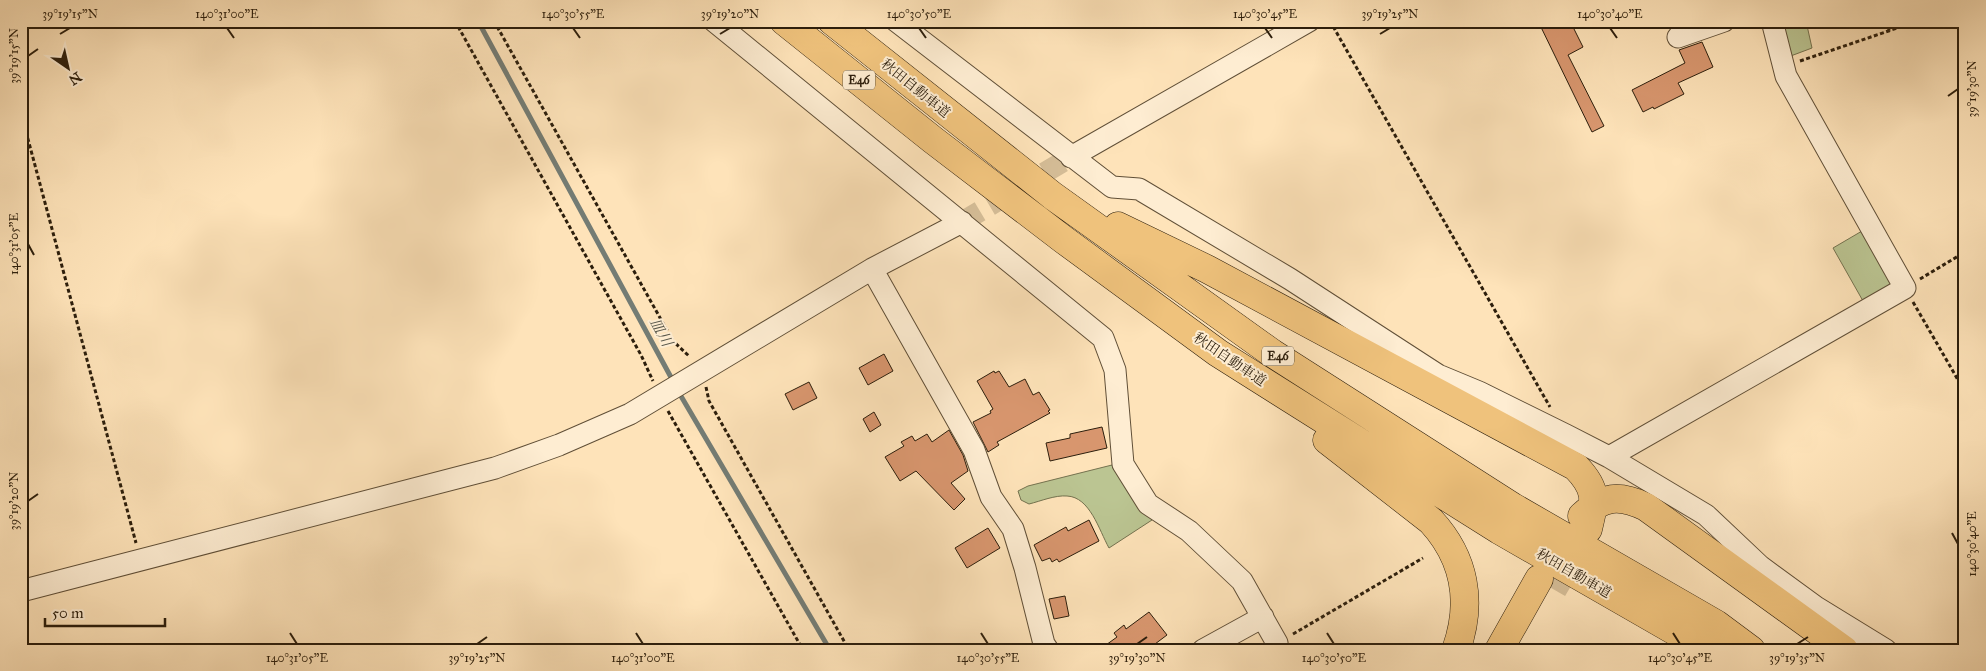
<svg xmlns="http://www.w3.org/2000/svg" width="1986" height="671" viewBox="0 0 1986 671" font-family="'IM FELL Great Primer','Noto Serif JP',serif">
	<rect width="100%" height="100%" fill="#fee3b9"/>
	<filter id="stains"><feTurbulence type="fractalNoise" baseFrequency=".004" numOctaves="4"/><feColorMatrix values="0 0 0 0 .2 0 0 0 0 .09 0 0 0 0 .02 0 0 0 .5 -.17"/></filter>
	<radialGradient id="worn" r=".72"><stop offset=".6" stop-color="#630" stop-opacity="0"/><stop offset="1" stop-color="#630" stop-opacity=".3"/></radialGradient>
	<!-- green -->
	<path fill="#bbc592" stroke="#74724f" d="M1778,21H1806L1812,48L1788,57Z
		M1862,231L1893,284L1863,301L1833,248Z
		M1112,465L1140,507L1152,520L1109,548C1099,530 1090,497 1067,496C1055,495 1041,501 1029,504L1021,500L1018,491L1028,486Z"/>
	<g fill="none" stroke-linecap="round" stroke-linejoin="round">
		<!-- stream -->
		<path stroke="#747c74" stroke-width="5" d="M478,21L673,381
			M678,391L830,650"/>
	</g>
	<!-- building -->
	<path fill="#d8966e" stroke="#2c1e0c" d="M1538,21H1570L1583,47L1568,55L1604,126L1592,132Z
		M1702,42L1713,67L1678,83L1684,94L1654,109L1653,107L1643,112L1632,90L1685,63L1679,50Z
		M884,354L893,371L868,385L859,368Z
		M994,371L995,373L999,371L1009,387L1025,379L1033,395L1039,392L1050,410L1048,411L1050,413L997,442L999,445L988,452L973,422L991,413L990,411L993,409L977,381Z
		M809,382L817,398L793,410L785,394Z
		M874,412L881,425L870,432L863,419Z
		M1102,427L1107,448L1050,461L1046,443L1070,438V434Z
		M949,430L963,455L968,471L951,483L965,499L954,510L916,471L900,481L885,457L904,446L901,442L912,436L915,441L927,434L932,442Z
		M1089,520L1099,541L1059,562L1057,559L1052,562L1050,558L1042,561L1034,545L1066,527L1068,531Z
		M988,528L1000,548L967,568L955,548Z
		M1065,596L1069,616L1054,619L1049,599Z
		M1149,612L1167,635L1147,650H1099L1117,637L1114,633L1124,625L1126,629Z"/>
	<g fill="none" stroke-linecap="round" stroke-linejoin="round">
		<!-- minor-tunnel -->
		<path stroke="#d4bc96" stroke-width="21" stroke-dasharray="21 11" stroke-linecap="butt" d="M962,222L1071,157"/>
		<!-- highway-tunnel -->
		<path stroke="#d4bc96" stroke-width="28" stroke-dasharray="28 14" stroke-linecap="butt" d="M1553,589L1577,548"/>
		<!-- minor casing -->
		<g stroke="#604f37" stroke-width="23">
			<path id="minor" d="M714,21L1103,338L1115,370L1123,464L1148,504L1189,531L1242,581L1277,643L1278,650
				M896,21L1112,187L1139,189L1290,279L1438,375L1479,392L1566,435L1609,457L1706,515L1760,566L1816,607L1886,650
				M1678,37L1724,21
				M1071,157L1309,21
				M872,269L974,450L991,497L1013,529L1025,568L1044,644L1048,650
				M1609,457L1905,288L1786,76L1772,21
				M21,591L495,468L559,445L630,414L872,269L962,222
				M1203,650L1263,617"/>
		</g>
		<!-- highway casing -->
		<g stroke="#2c1e0c" stroke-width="29">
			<path id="highway" d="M784,21L933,140L1064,240L1218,353L1499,530L1708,650
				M832,21L1053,196L1272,353L1513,507L1716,624L1751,650
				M1118,226L1207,269L1576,467C1598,490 1595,500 1588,529
				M1327,440L1431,521C1465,558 1473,602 1456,650
				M1582,516C1603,496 1619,494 1646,507L1844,650
				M1499,650L1539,579"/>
		</g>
		<!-- path -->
		<path stroke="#2c1e0c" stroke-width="3" stroke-dasharray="4 2.5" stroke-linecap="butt" d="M455,21L641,355L653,381
			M494,21L673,341L690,357
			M1330,21L1550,407
			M1888,21L1889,31
			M1800,61L1918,21
			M21,113L136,543
			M1920,279L1965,252
			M1913,302L1965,392
			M706,387L709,401L849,650
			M668,411L803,650
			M1293,634L1423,558"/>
		<!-- minor -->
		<use href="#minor" stroke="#feedd2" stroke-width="21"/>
		<!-- highway -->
		<use href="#highway" stroke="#efc27c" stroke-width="28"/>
	</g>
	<!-- ticks -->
	<path fill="none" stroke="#2c1e0c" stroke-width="2" d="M227,28L234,38M573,28L580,38M919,28L926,38M1265,28L1272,38M1610,28L1617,38M60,34L70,28M720,34L730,28M1380,34L1390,28M28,56L38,49M1948,96L1958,89M28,244L34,255M28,501L38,494M1952,533L1958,544M290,633L297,644M636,633L643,644M981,633L988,644M1327,633L1334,644M1673,633L1680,644M477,644L487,637M1137,644L1147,637M1797,644L1808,637"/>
	<g text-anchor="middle" stroke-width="4" stroke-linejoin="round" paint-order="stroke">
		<!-- shield labels -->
		<g fill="#feedd2" stroke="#6b5c47" stroke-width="1">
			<rect x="843" y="70.5" width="32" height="19" rx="4"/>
			<rect x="1262" y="346.5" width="32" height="19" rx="4"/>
		</g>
		<g font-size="12" font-weight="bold" fill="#2c1e0c">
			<text x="859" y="84">E46</text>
			<text x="1278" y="360">E46</text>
		</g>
		<!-- street labels -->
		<g font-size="14" fill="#2c1e0c" stroke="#feedd2">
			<text transform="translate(916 88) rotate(39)" y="5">秋田自動車道</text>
			<text transform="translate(1230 359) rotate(34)" y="5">秋田自動車道</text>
			<text transform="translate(1574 573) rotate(30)" y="5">秋田自動車道</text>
		</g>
		<!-- water labels -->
		<g font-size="15" font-style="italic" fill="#565549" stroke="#feedd2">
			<text transform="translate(661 332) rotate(61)" y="5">皿川</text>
		</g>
	</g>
	<!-- margin -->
	<rect width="1986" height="671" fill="none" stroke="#fee3b9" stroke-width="55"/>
	<!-- north arrow -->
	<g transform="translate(68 68) rotate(146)" stroke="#feedd2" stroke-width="4" paint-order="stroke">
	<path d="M0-4L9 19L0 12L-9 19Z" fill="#2c1e0c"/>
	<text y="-8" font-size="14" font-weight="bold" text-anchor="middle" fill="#2c1e0c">N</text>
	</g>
	<!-- scale -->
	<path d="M45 618v8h120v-8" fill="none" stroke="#2c1e0c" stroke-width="2.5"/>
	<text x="52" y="618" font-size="15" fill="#2c1e0c" stroke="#feedd2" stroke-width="4" paint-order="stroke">50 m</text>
	<rect x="28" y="28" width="1930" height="616" fill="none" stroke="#2c1e0c" stroke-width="2"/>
	<g font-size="12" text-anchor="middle" fill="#2c1e0c">
		<text x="70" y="18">39°19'15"N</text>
		<text x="227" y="18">140°31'00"E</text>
		<text x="573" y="18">140°30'55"E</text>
		<text x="730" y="18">39°19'20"N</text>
		<text x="919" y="18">140°30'50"E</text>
		<text x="1265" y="18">140°30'45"E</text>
		<text x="1390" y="18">39°19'25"N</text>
		<text x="1610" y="18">140°30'40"E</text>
		<text transform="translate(14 56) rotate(-90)" y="4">39°19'15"N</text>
		<text transform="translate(1972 89) rotate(-90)" y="4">39°19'30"N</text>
		<text transform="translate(14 244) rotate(-90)" y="4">140°31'05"E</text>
		<text transform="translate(14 501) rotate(-90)" y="4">39°19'20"N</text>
		<text transform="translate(1972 544) rotate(-90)" y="4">140°30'40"E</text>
		<text x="297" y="662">140°31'05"E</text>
		<text x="477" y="662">39°19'25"N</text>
		<text x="643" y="662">140°31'00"E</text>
		<text x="988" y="662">140°30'55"E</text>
		<text x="1137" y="662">39°19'30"N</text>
		<text x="1334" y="662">140°30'50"E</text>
		<text x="1680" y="662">140°30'45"E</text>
		<text x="1797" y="662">39°19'35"N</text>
	</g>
	<rect width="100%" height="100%" filter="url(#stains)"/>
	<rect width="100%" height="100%" fill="url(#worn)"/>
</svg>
